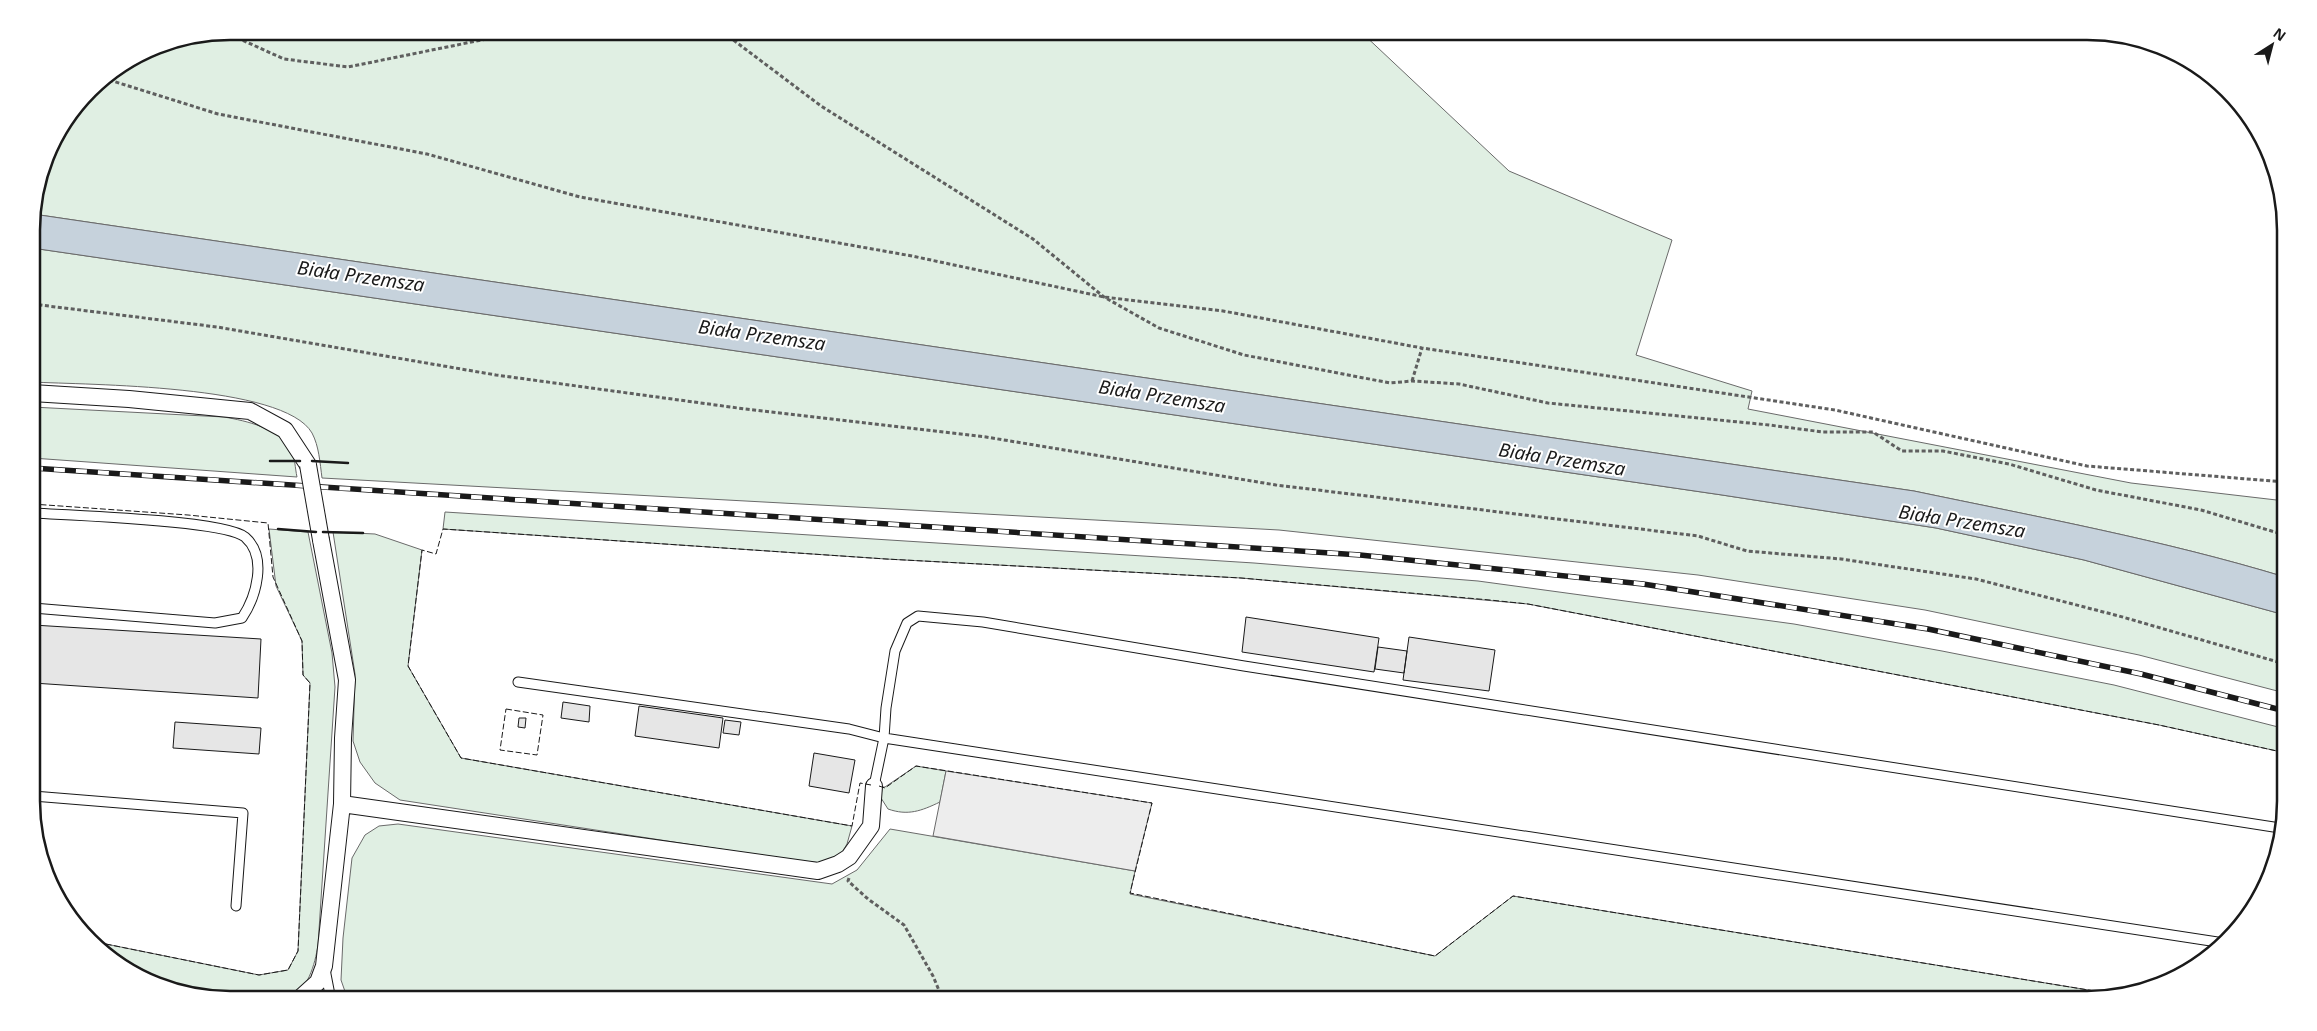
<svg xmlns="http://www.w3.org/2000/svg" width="2317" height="1031" viewBox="0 0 2317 1031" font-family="'Noto Sans',sans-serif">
	<rect width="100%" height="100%" fill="#fff"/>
	<!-- green -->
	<path fill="#e0efe3" stroke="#6a6a6a" d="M230,31H1360L1509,171L1672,240L1636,355L1752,391L1748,409L2131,483L2285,501V577C2163,540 2038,517 1914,491L33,214L52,142L99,81L154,46Z
		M32,248L1722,495L1936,528L2084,560L2285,615V693L2139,655L1925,610L1698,575L1279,530L322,478C320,463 319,446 312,433C284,384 87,385 32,382Z
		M32,407L224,417C247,421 278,428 291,449C295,457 295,468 297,477L32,458Z
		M445,512L1254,563L1478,581L1794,624L1942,651L2114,685L2286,729V753L2159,725L1528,604L1241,578L886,559L443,529Z
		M269,529L308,532L332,653L335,687L318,945C315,964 308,991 288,999C270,1007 172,992 153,984C130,974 109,958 91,941L259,975L288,970L298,951L310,683L303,675L302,641L276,586Z
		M333,532L375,534L422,550L408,666L461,758L852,826L847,844L838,859L823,863L791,860L400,800L375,783L360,762L353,741L355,674Z
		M916,766L946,771L940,802C921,811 908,816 888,809L881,798L882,787H885Z
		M398,824L832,884L857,870L890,829L1135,871L1130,894L1435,956L1513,896L2119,995L2100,999L348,1000L341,980L343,938L352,858L365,835L379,826Z"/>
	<!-- parking -->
	<path fill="#ededed" stroke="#6a6a6a" d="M946,771L1152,803L1135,871L933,836Z"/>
	<!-- water -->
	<path fill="#c6d2dc" stroke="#6a6a6a" d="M33,214L1914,491C2038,517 2163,540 2285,577V615L2084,560L1936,528L1722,495L32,248Z"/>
	<!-- building -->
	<path fill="#e6e6e6" stroke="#1a1a1a" d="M1246,617L1379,638L1374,672L1242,652Z
		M33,625L261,639L258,698L33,683Z
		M1409,637L1495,650L1489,691L1403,680Z
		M1378,647L1407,651L1404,673L1375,669Z
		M563,702L590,706L589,722L561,718Z
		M639,706L723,718L719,748L635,736Z
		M519,718H526L525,728L518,727Z
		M725,720L741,722L739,735L723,733Z
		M175,722L261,728L259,754L173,748Z
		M814,753L855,760L849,793L809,786Z"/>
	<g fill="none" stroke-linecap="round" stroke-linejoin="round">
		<!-- service casing -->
		<g stroke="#1a1a1a" stroke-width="11">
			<path id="service" d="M32,513C68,515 224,520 245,537C268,557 256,597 242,618L215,623L33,608
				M518,682L849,729L884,738L886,708L895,651L907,623L918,616L983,622L1244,666L2280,828
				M874,786L884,738L2224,943
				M33,796L243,813L236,906
				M325,969L331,1000"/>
		</g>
		<!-- minor casing -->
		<g stroke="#1a1a1a" stroke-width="18">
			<path id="minor" d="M32,393L129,399L250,411L285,430L308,465
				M342,804L818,871L838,864L849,857L871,826L874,786
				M298,1000L318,982L324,966L342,804L343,738L347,680L321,540"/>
		</g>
		<!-- path -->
		<path stroke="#5f5f5f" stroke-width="3" stroke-dasharray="4 2.5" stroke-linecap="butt" d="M234,31L242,40L284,59L348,67L526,31
			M710,31L724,33L821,106L1033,239L1104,297L1159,328L1244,355L1390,383L1412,381L1459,384L1548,403L1769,425L1823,432H1873L1902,451H1943L2009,464L2096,490L2201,510L2285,535
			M103,78L218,114L427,154L580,197L912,256L1104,297L1223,311L1422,348L1835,410L2087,466L2285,482
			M32,304L217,327L496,375L745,409L986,437L1276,485L1698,536L1747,551L1841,559L1976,579L2119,616L2285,664
			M1412,381L1422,348
			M849,878L848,881L868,899L904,925L933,976L943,1000"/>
		<!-- service -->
		<use href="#service" stroke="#fff" stroke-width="9"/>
		<!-- minor -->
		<use href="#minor" stroke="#fff" stroke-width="16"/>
		<!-- rail casing -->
		<g stroke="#1a1a1a" stroke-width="5.5">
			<path id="rail" d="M32,468L1360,555L1643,584L1928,629L2141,674L2285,711"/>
		</g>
		<!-- rail -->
		<use href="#rail" stroke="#fff" stroke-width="4" stroke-dasharray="11" stroke-linecap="butt"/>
		<!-- minor-bridge casing -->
		<g stroke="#1a1a1a" stroke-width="18" stroke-linecap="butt">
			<path id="minor-bridge" d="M308,465L321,540"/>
		</g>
		<!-- minor-bridge -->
		<use href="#minor-bridge" stroke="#fff" stroke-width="16"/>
		<!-- fence -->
		<path stroke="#1a1a1a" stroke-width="1" stroke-dasharray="6 2.5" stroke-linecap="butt" d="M32,504L188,515L268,523L273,577L302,641L303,675L310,683L298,951L288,970L259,975L91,941
			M506,709L543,715L537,755L500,750Z
			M871,785L860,783L852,826L461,758L408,666L422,550L436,554L443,529L886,559L1241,578L1490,600L1528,604L2159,725L2286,753
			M879,786L885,788L916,766L1152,803L1130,893L1435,956L1513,896L2119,995"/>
		<!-- wall -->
		<path stroke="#1a1a1a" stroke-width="2.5" d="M270,461H300
			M312,461L348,463
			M278,529L316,532
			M323,532L363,533"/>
	</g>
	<g text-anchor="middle" stroke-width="4" stroke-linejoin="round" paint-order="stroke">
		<!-- water labels -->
		<g font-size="19" font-style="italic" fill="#1a1a1a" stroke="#fff">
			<text transform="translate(361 276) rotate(8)" y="7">Biała Przemsza</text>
			<text transform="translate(762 335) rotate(8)" y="7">Biała Przemsza</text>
			<text transform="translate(1162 396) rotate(9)" y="7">Biała Przemsza</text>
			<text transform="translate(1562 459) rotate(9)" y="7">Biała Przemsza</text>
			<text transform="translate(1962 521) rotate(9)" y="7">Biała Przemsza</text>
		</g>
	</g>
	<!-- crop -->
	<path d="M0 0H2317V1031H0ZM230 40H2087A190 190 0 0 1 2277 230V801A190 190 0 0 1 2087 991H230A190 190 0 0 1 40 801V230A190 190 0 0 1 230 40Z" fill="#fff" fill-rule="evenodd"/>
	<path fill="none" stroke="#1a1a1a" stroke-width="2.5" d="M230 40H2087A190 190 0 0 1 2277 230V801A190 190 0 0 1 2087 991H230A190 190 0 0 1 40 801V230A190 190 0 0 1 230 40Z"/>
	<!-- north arrow -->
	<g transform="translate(2272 45) rotate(36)" stroke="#ffffff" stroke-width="4" paint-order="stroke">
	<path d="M0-4L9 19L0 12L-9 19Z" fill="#1a1a1a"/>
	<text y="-8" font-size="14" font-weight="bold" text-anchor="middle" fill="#1a1a1a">N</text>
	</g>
</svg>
